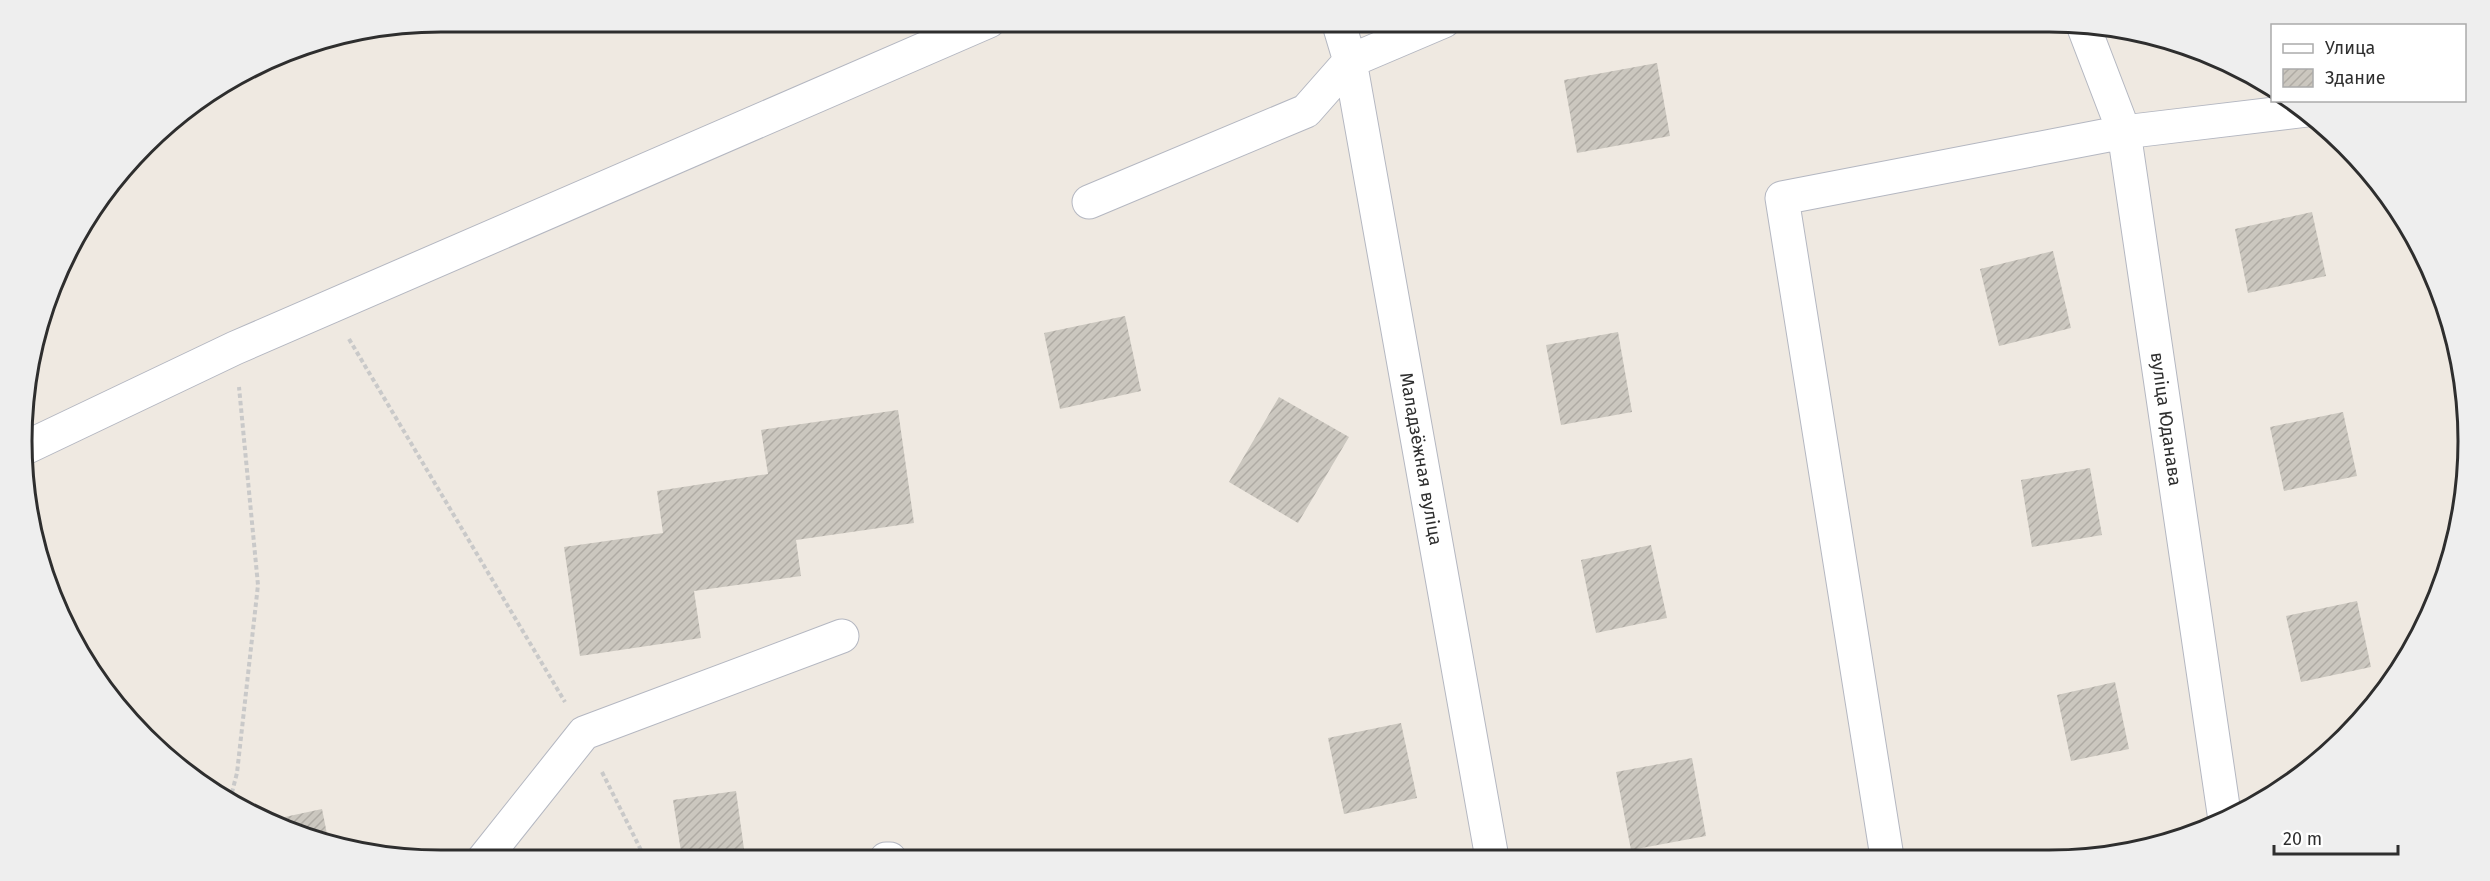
<svg xmlns="http://www.w3.org/2000/svg" width="2490" height="881" viewBox="0 0 2490 881" font-family="'Fira Sans',sans-serif">
	<defs>
		<pattern id="building-hatch" width="6" height="6" patternUnits="userSpaceOnUse" patternTransform="scale(1.5)"><rect width="6" height="6" fill="#cbc7bf"/><path d="M-1 1l2-2M0 6l6-6M5 7l2-2" fill="none" stroke="#afaba4"/></pattern>
	</defs>
	<rect width="100%" height="100%" fill="#efe9e1"/>
	<!-- building -->
	<path fill="url(#building-hatch)" d="M1657,63L1670,136L1577,153L1564,80Z
		M2312,212L2326,276L2248,293L2235,229Z
		M2053,251L2071,328L1999,346L1980,269Z
		M1125,316L1141,391L1060,409L1044,333Z
		M1618,332L1632,412L1561,425L1546,345Z
		M1279,397L1349,437L1298,523L1229,482Z
		M898,410L914,523L796,540L801,576L694,591L701,638L580,656L564,547L663,533L657,491L768,474L761,430Z
		M2343,412L2357,476L2284,491L2270,427Z
		M2090,468L2102,535L2032,547L2021,480Z
		M1651,545L1667,618L1596,633L1581,560Z
		M2357,601L2371,667L2301,682L2286,616Z
		M2115,682L2129,749L2071,761L2057,695Z
		M1401,723L1417,798L1344,814L1328,738Z
		M1692,758L1706,836L1631,850L1616,772Z
		M736,791L744,849L682,858L673,800Z
		M322,809L329,844L281,823L280,818Z"/>
	<g fill="none" stroke-linecap="round" stroke-linejoin="round">
		<!-- minor casing -->
		<g stroke="#b4b7c1" stroke-width="35">
			<path id="minor" d="M1338,21L1350,61L1492,858
				M2083,25L2124,132L2225,820
				M1089,202L1306,111L1350,61L1444,21
				M23,449L235,348L989,21
				M1887,857L1782,198L2124,132L2307,110
				M886,859H890
				M483,860L584,733L842,636"/>
		</g>
		<!-- path -->
		<path stroke="#c9c9c9" stroke-width="4" stroke-dasharray="4.5 3" stroke-linecap="butt" d="M349,339L565,702
			M602,772L646,860
			M230,800L237,773L258,585L239,387"/>
		<!-- minor -->
		<use href="#minor" stroke="#fff" stroke-width="33"/>
	</g>
	<g text-anchor="middle" stroke-width="4.5" stroke-linejoin="round" paint-order="stroke">
		<!-- street labels -->
		<g font-size="18" fill="#2e2e2e" stroke="#fff">
			<text transform="translate(2166 419) rotate(82)" y="6">вуліца Юданава</text>
			<text transform="translate(1421 459) rotate(80)" y="6">Маладзёжная вуліца</text>
		</g>
	</g>
	<!-- crop -->
	<path d="M0 0H2490V881H0ZM441 32H2049A409 409 0 0 1 2458 441V441A409 409 0 0 1 2049 850H441A409 409 0 0 1 32 441V441A409 409 0 0 1 441 32Z" fill="#eee" fill-rule="evenodd"/>
	<path fill="none" stroke="#2e2e2e" stroke-width="3" d="M441 32H2049A409 409 0 0 1 2458 441V441A409 409 0 0 1 2049 850H441A409 409 0 0 1 32 441V441A409 409 0 0 1 441 32Z"/>
	<!-- legend -->
	<rect x="2271" y="24" width="195" height="78" fill="#ffffff" stroke="#ababab" stroke-width="1.5"/>
	<rect x="2283" y="44" width="30" height="9" fill="#ffffff" stroke="#ababab" stroke-width="1.5"/>
	<text x="2325" y="54" font-size="18" fill="#2e2e2e">Улица</text>
	<rect x="2283" y="69" width="30" height="18" fill="url(#building-hatch)" stroke="#ababab" stroke-width="1.5"/>
	<text x="2325" y="84" font-size="18" fill="#2e2e2e">Здание</text>
	<!-- scale -->
	<path d="M2274 845v9h124v-9" fill="none" stroke="#2e2e2e" stroke-width="3"/>
	<text x="2283" y="845" font-size="18" fill="#2e2e2e" stroke="#ffffff" stroke-width="4.5" paint-order="stroke">20 m</text>
</svg>
